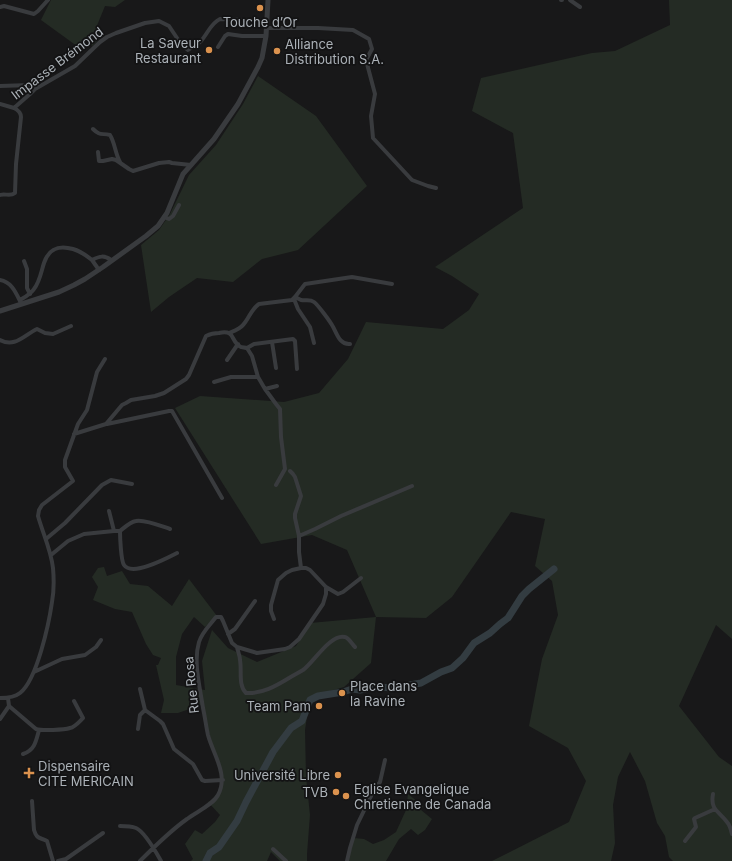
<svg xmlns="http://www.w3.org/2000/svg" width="732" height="861" viewBox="0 0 732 861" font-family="Inter,sans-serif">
	<rect width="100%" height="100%" fill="#181819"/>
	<!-- green -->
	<path fill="#242b24" d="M51,0H125L115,7L105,6L96,28L103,36L92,46L87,38L81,49L41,20Z
		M669,0H732V639L716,625L679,706L719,757L732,766V861H673L669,857L665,836L657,823L645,781L630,752L618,777L613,805L615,843L611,861H492L569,822L586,781L568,748L529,726L542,659L558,615L552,581L535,566L545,519L511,512L452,597L426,618L376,617L371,663L344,687L310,697L305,730L306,777L310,815L307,854V861H280L271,852L267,861H191L193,859L185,844L195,830L202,834L215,822L220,815L208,802L213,799L219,791L222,777L201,705L178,713H161L164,700L156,665H158L161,658L153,655L146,644L132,612L115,609L93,600L98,587L92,577L98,568L104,567L107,576L122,571L130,584L148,586L172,606L189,579L217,616L205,627L194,617L182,634L176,657V685L205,690L202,661L212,630L228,648L257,662L296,646L310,623L376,617L347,550L312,535L261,544L175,408L200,396L284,402L319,393L348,359L366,322L443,329L469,310L479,294L452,276L435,267L523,208L513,133L472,111L481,78L592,53L615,51L670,25Z
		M258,76L316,116L367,186L298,250L262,259L233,282L197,278L169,297L151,312L141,245L159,230L170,214L189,175L216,145L243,104Z
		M408,794L423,806L421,810L432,819L425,830L418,835L411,829L399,839L386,861H348L354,838L364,839L373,844L384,840L396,832L406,810Z"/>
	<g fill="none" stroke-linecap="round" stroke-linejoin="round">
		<!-- river -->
		<path stroke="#333c41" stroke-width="7" d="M206,861L210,853L219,847L237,821L246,802L273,752L291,728L302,721L310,700L318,696L343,692L352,689L360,690L378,687L393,688L421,683L441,672L452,668L463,658L474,643L490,633L500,624L508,618L522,596L529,589L554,569"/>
		<!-- minor -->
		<path stroke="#393b3e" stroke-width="4" d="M561,0H562
			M570,0L580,7
			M0,7L4,6L34,14L38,11L48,0
			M266,28H318L353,30L369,39L372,49L366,60L375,94L371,116L373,138L412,180L428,186L436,188
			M218,47L225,36L228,34L242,36H266
			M0,86L30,85L35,89
			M0,104L14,108L30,94L35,89L75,66L100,42L107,37L116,33L145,23L159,21L169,26L181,44L188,50C192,47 198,44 201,41C208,33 211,23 220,19L267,21
			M93,129C100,136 101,133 110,135C115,143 115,153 120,162
			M98,152L99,161H103L112,159L116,160L129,169L133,171L159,163L169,162L172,163L191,165
			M0,195C5,193 10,197 15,193L16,164L21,117C21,112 18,110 14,108
			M164,217L169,219L173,216L179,205
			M92,260L99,270
			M24,261L27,269V288L30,294
			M0,280C12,282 16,293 21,303
			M295,297C297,298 299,299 301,300C306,301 310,299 314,302C318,305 329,320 332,325C337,333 339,345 350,344
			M294,299L298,309L310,327L314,343
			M20,300C25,297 31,294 34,289C40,281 41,272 44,263C49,248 59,245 73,249C80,251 87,256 92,260C100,256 104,255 111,260
			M229,333C234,331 240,329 243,325C249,319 251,309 259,304L292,300L295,297L305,284L352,277L392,284
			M0,340C15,348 24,335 37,329L45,333L53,334L71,326
			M272,342L276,368
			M247,348L254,344L293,339L295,341L297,369
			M227,360L238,344
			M214,382L231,377H258
			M265,389L276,404L280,409L281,437L285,469L276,485
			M107,424L169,411H172L222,498
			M74,434L106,424L122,405L126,403L131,400L155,396L164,393L186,379L189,375L206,336C210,334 214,333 219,333C236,329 230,342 241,347C242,347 246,348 247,348L252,356L258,377L265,389L277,386
			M290,471L293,474L295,477L301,496L295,514V518L299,536V552L301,568
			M114,531H120C120,537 121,561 124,565C132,577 167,558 177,553
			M120,531C125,527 130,522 136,521C144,519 161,526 170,529
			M299,536L315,529L341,516L412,486
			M46,539L65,523L102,485L111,480L132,484
			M51,555L68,541L84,534L114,531L109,511
			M274,619L271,611V605L278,580L286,573L292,570L301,568H306L310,570L326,587L338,594L343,592L361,578
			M228,634L235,629L255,601
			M237,647C238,652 240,656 240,660C242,671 238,685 246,693C262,694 276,686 289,678C294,675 298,673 303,670C313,663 331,633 345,637C349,638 352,644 355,647
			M34,672L62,659L85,655L96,647L101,640
			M140,689L145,710L160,721L163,724L174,749L193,764L202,780L205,781L223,780
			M0,698C6,698 15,697 20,693C37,680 49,623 52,602C54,591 54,579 53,568C51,550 43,534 38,516L39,510L42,505L73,481L65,467V460L78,424L87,410L97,372L105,359
			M8,698L9,706L36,729C42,731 64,730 70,728C75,727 79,722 83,718L74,701
			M0,719L9,706
			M138,729L140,715L145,710
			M23,754C35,750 36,741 39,730
			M713,794C710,810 719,811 727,822C730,825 731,830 732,834
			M32,801L34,830C37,840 40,837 47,841L53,861
			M120,826C125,826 131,826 136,828C145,832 156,852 161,861
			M685,841L696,827L694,819L695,818L715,809
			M273,849L286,861
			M58,861L66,859L103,833
			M140,861C155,846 170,831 187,819C196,812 213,805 218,795C229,775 213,754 208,735C206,726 205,717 203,708C200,687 193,662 199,642C202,632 210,625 216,617H221L223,621L232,643L237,647L257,653L285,649L290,647L299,639L323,604L326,594V587
			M347,861L350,848L357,825L374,790L380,782L385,760"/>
		<!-- tertiary -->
		<path stroke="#393b3e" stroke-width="5" d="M0,311L59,292L74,285L85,279L103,267L146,236L158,226L167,213L183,174L191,165L214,139L238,104L258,67L262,58L266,36L268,0"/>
	</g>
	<!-- markers -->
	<g fill="#db924e" stroke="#131314" stroke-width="1.5">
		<circle cx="260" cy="8" r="4"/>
		<circle cx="209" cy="50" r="4"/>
		<circle cx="277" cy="51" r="4"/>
		<circle cx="342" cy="693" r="4"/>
		<circle cx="319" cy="706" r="4"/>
		<path d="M27 767h4v4h4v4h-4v4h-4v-4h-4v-4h4z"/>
		<circle cx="338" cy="775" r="4"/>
		<circle cx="336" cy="792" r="4"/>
		<circle cx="346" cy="796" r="4"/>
	</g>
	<g text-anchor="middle" stroke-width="3.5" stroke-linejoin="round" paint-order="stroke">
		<!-- poi labels -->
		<g font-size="13" fill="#abb1b7" stroke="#131314" text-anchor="end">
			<text x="260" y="27" text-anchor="middle">Touche d’Or</text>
			<text x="201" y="48">La Saveur<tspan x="201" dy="15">Restaurant</tspan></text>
			<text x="285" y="49" text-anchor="start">Alliance<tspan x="285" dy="15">Distribution S.A.</tspan></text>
			<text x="350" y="691" text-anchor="start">Place dans<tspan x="350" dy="15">la Ravine</tspan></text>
			<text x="311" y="711">Team Pam</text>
			<text x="38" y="771" text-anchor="start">Dispensaire<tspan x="38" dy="15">CITE MERICAIN</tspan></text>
			<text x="330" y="780">Université Libre</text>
			<text x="354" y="794" text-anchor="start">Eglise Evangelique<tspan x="354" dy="15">Chretienne de Canada</tspan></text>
			<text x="328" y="797">TVB</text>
		</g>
		<!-- street labels -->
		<g font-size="13" fill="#abb1b7" stroke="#131314">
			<text transform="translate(57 63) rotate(-37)" y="5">Impasse Brémond</text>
			<text transform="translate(191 685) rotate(-96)" y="5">Rue Rosa</text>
		</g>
	</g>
</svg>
